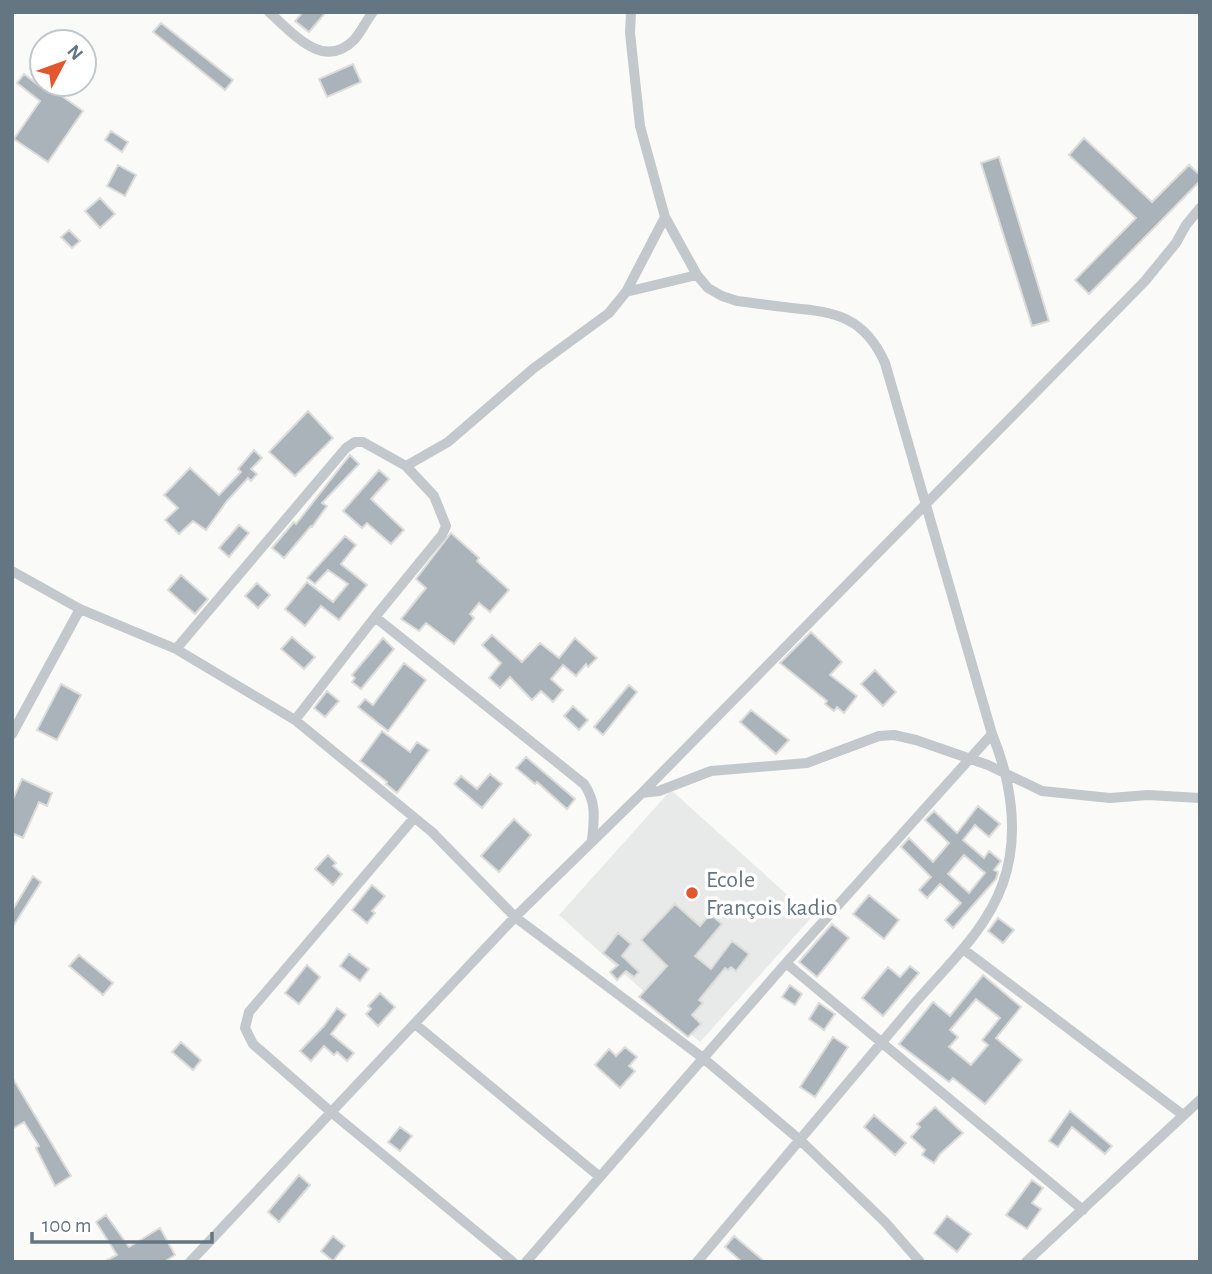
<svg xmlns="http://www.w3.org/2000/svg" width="1212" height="1274" viewBox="0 0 1212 1274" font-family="'Alegreya Sans',sans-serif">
	<rect width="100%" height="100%" fill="#fafaf8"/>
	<!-- built -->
	<path fill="#e8e9e9" d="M671,790L812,917L700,1042L559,915Z"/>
	<!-- building -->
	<path fill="#aab3b9" stroke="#dcdcda" stroke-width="2" fill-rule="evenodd" d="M303,12H326L309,32L295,21Z
		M161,23L233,80L225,90L153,32Z
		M353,64L361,82L327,97L319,79Z
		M24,74L46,91L49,87L83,111L48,162L14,139L40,101L17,83Z
		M111,131L128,142L122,152L105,140Z
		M1084,138L1152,202L1189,165L1200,175V181L1089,294L1075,280L1136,218L1069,155Z
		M999,157L1049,321L1032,326L981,163Z
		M118,165L136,175L125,196L107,186Z
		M100,198L115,214L100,228L85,211Z
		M69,230L80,241L72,248L61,237Z
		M308,411L333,438L295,476L269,452Z
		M254,450L262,458L251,469L257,474L251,481L248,478L227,501L206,530L193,521L179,534L165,520L178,508L164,495L190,468L219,495L241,472L238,469Z
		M350,455L359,464L322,503L327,506L312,527L311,526L284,558L272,548L294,522L296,524Z
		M379,470L389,479L371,499L404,530L391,544L367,523L362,528L343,511Z
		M239,525L249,533L229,557L219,548Z
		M451,533L479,558L477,561L509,590L490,612L479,603L470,614L474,618L454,644L426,623L419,631L401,619L426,588L416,579Z
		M345,536L356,545L341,564L367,585L339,620L321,606L305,626L285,609L307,582L333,602L348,584L328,570L315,584L307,578Z
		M181,575L208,599L195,614L168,590Z
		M257,583L270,595L258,608L245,596Z
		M811,632L842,662L830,675L857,696L844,713L837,707L834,711L825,704L827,701L780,663Z
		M492,635L522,662L540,643L559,658L575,638L597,658L588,667L586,664L576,676L563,665L551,679L563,690L553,702L541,691L532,700L510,677L500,688L489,678L501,663L482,645Z
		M292,637L315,657L304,669L281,649Z
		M383,638L394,649L361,689L352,682L355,678L352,675Z
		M404,663L426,680L388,731L358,707L365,699L373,705Z
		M875,670L896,692L883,706L861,684Z
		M61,684L81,695L57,740L37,730Z
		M629,685L637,692L603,735L594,727Z
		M327,691L339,701L325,717L314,708Z
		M573,706L588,720L579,730L564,716Z
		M751,710L789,740L776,754L740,722Z
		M382,731L410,752L417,742L429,750L397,793L386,784L387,782L360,761Z
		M526,757L575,799L567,809L537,782L535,784L516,768Z
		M490,774L502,784L482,808L454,784L461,776L477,789Z
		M22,779L52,793L47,806L39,802L23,838L12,833V801Z
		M978,806L1000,824L989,837L975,825L963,840L984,858L989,851L1001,861L994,870L998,872L996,879L953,928L945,920L961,903L940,884L927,898L919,890L931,877L901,847L909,838L933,862L949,843L925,820L934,811L957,833ZM964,855L985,873L969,893L948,874Z
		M514,819L531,835L499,872L481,856Z
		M328,855L336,863L333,866L342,874L333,885L315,869Z
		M33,876L41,882L12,928V911Z
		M372,885L385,896L372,911L375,913L367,923L352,910Z
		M869,895L899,920L884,939L853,914Z
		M675,904L700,926L710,914L722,924L695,956L711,969L732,941L749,954L736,971L731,967L728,970L725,968L699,1000L703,1003L692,1015L701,1024L688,1037L639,997L667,966L641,940Z
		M998,918L1014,930L1003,943L988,931Z
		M832,924L849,938L817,977L799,962Z
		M618,933L631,944L622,956L639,972L634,977L626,971L617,980L610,972L618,965L603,953Z
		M349,954L369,969L360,981L340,966Z
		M79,955L113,983L103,995L69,966Z
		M307,965L320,977L299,1004L285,993Z
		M910,966L919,973L883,1016L862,998L888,967L900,977Z
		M983,975L1021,1007L996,1038L1022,1060L985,1104L953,1078L949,1082L899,1044L933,1002L950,1016ZM976,999L1000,1018L982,1040L988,1045L971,1065L949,1047L958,1037L950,1030Z
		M790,985L802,994L795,1005L782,997Z
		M380,993L395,1007L378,1026L366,1014L371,1009L368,1006Z
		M819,1003L835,1014L824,1030L809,1019Z
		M337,1008L346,1015L331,1034L354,1053L347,1061L337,1052L334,1055L324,1046L311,1061L300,1051L324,1026Z
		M833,1037L848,1047L815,1097L800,1087Z
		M181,1042L201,1060L193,1070L172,1052Z
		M625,1047L637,1057L629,1066L635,1071L620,1088L595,1065L609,1049L616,1056Z
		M12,1077L71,1176L55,1186L36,1148L39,1146L24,1122L12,1129Z
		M935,1107L963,1133L940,1154L934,1163L922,1155L925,1150L911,1137L920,1127L917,1124Z
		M1070,1111L1112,1146L1105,1154L1072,1127L1058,1147L1049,1141Z
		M874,1115L906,1143L895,1155L864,1127Z
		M400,1127L412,1136L400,1151L388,1142Z
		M299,1175L310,1185L279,1222L268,1212Z
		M1032,1180L1043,1188L1032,1203L1041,1209L1027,1229L1006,1215Z
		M106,1215L129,1247L160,1228L175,1255L164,1262H104L117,1255L96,1222Z
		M947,1216L971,1234L957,1252L934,1233Z
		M333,1236L345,1246L333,1261L321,1251Z
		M734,1236L765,1262H742L725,1247Z"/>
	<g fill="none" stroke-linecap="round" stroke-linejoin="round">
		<!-- street -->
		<path stroke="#c3c8cc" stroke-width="10" d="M269,12C293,33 323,71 354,40C361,32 366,21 373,12
			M631,12L630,33L640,126L665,217L697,275L708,288L722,296L737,301C755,303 773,306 792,308C837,312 865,318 885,363L992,734C1011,780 1020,835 1003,883C985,934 942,970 909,1010C838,1094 768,1178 697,1262
			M626,292L697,275
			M406,466L448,442L534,368L609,313L626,292L665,217
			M12,571L80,609L176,649L295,720L432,832L515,917L703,1058L800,1140L885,1222L920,1262
			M375,617L584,784C597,803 594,819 592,840
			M176,649L346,448L355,442H363L406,466L434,496L446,526L442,535L375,617L295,720
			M12,734L80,609
			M642,793L659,791L711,771L807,763L879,736L894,735L916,740L988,765L1042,791L1110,798L1148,795L1200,798
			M414,818L249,1012L245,1028L253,1044L331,1112L513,1262
			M963,949L1183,1115
			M786,963L1083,1210
			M415,1024L600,1177
			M190,1262L515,917L642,793L1145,281L1176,243L1186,225L1200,208
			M526,1262L786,963L992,734
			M1026,1262L1200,1100"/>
	</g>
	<!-- markers -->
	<circle fill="#e4572e" stroke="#fff" stroke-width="2.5" cx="692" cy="893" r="7"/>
	<g text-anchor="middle" stroke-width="7" stroke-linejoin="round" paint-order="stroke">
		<!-- poi labels -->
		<g font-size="24" fill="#657683" stroke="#fff" text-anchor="start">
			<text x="706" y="887">Ecole<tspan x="706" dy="28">François kadio</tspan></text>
		</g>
	</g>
	<!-- border -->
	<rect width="1212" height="1274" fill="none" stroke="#657683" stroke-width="28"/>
	<!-- north arrow -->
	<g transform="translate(63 63) rotate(49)"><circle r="33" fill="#ffffff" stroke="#c1c8cd" stroke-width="2"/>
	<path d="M0-5L12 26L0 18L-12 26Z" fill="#e4572e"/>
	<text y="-10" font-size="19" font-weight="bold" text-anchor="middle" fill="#657683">N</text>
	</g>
	<!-- scale -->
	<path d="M32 1232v10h180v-10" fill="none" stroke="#657683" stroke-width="3.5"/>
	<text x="42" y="1232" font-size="21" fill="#657683" stroke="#ffffff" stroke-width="5" paint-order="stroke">100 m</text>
</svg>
